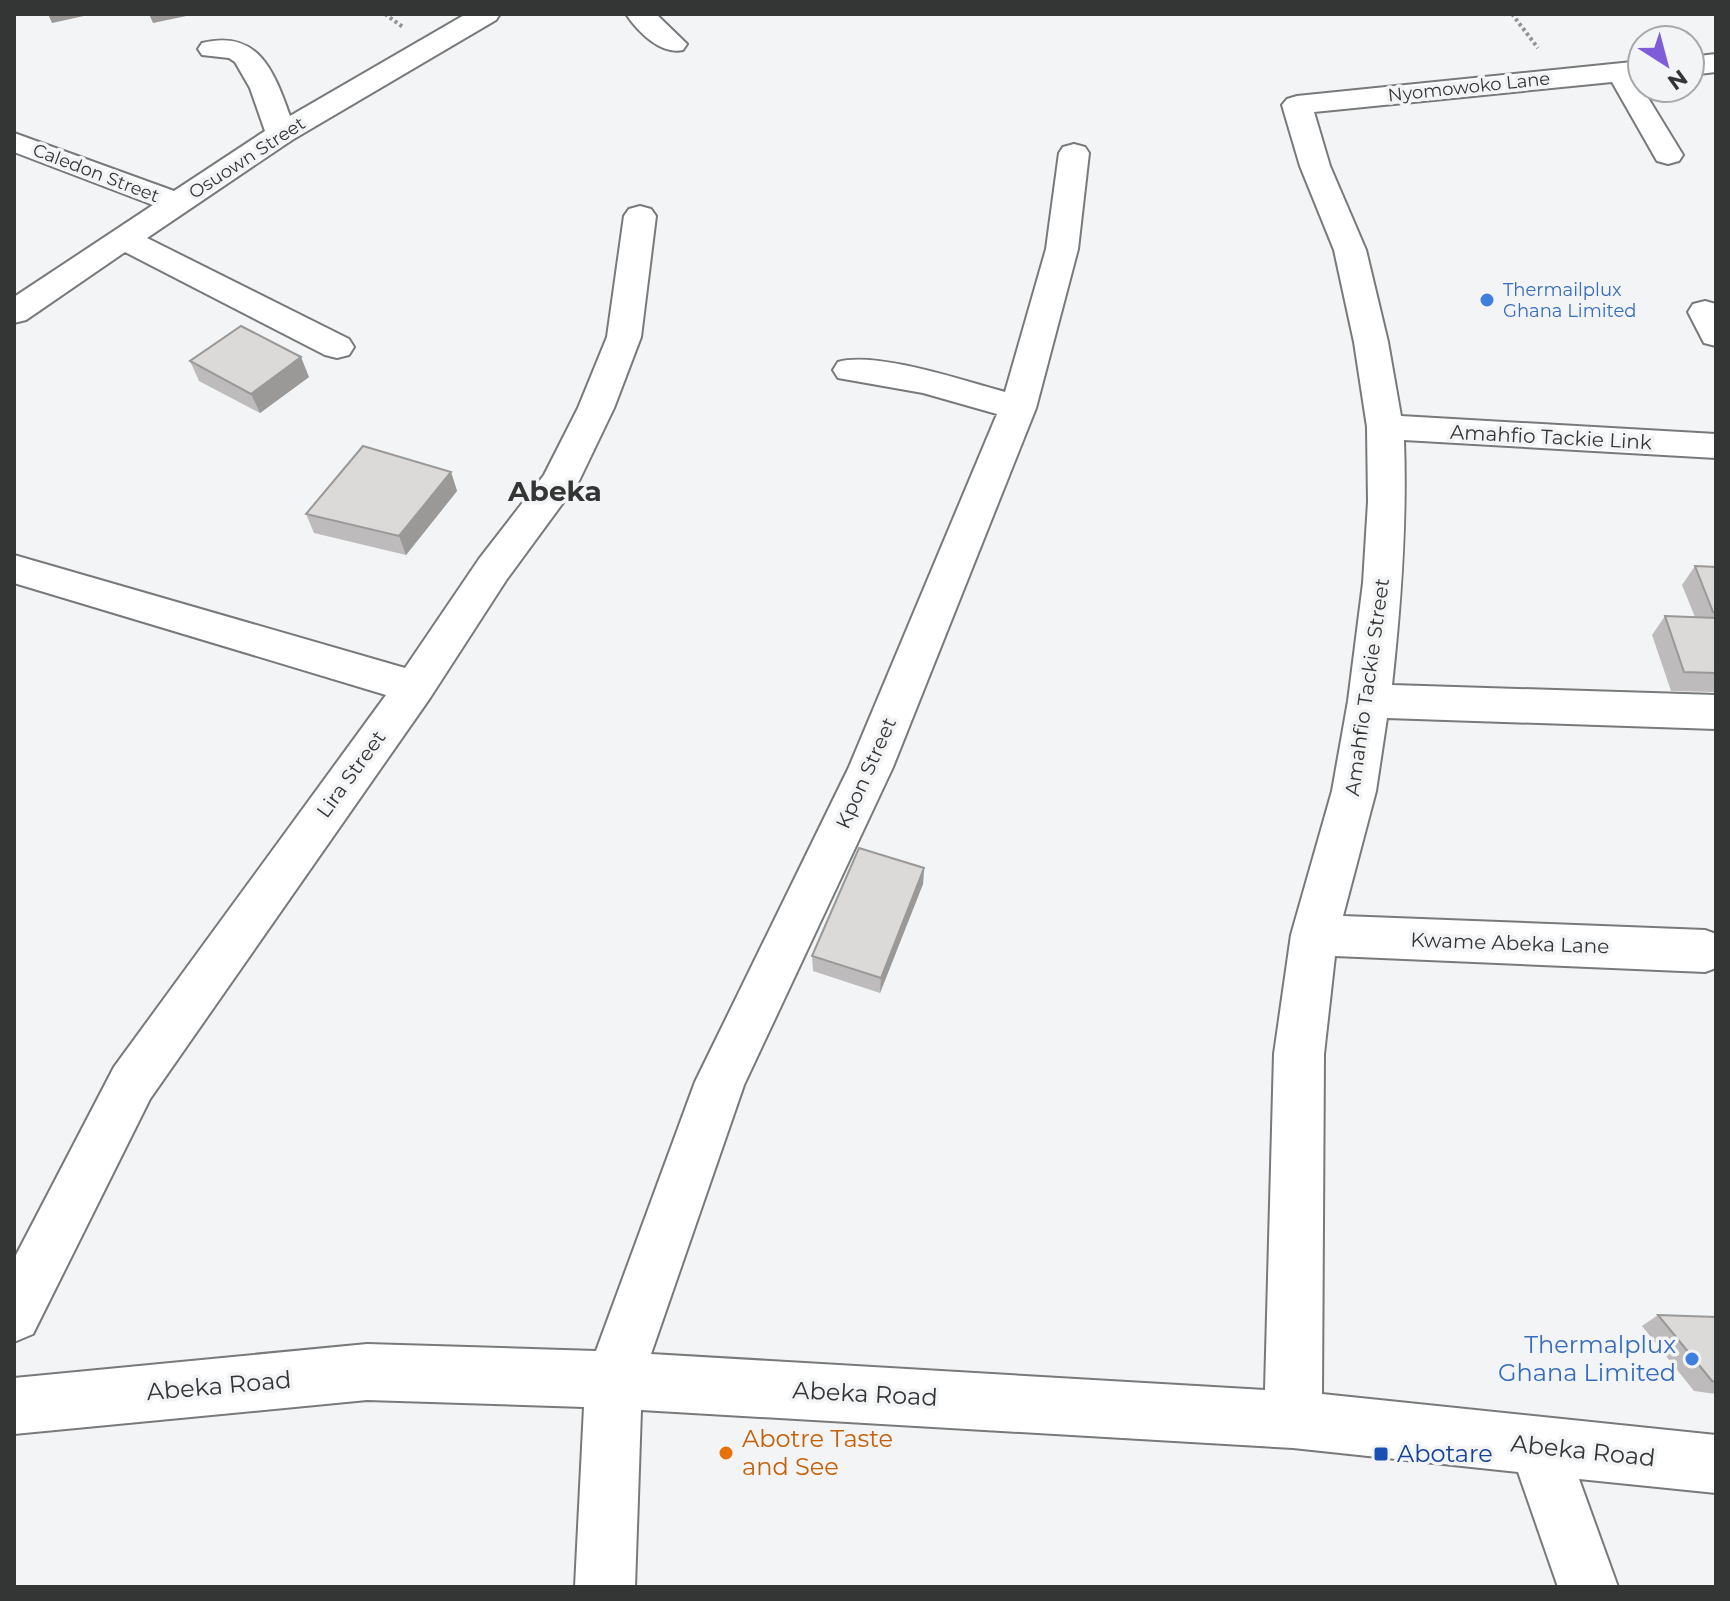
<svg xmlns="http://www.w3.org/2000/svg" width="1730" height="1601" viewBox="0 0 1730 1601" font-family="Montserrat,sans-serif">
	<rect width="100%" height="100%" fill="#f3f4f6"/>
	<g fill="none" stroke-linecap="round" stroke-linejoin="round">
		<!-- minor casing -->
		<g stroke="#77797a" stroke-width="4">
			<path id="minor" d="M466,14H500L496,20L292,140L147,238L349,339L354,347L349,355L337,358L325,355L125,252L26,320L14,323V297L153,205L14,152V133L174,191L265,131L250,88L235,62L229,58L202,55L198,49L202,43C259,29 274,72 290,116Z
				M626,14H656L687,44L683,50C661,55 638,32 626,14Z
				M1716,54V72L1690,75V57Z
				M1642,61V79H1639L1642,88L1683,155L1679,161L1668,164L1657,161L1612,82L1314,112L1330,166L1366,250L1388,342L1401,416L1716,434V458L1404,440C1407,523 1401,603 1392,685L1716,695V729L1387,718L1376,791L1343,916L1705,930L1716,934V968L1705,972L1335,956L1324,1054L1322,1394L1716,1435V1493L1579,1479L1618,1587H1558L1518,1472L1293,1448L641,1410L635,1587H575L584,1407L367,1400L14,1434V1378L367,1344L596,1351L695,1082L849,767L997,414L923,393L838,378L833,370L838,362C877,351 964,381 1005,392L1046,249L1059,153L1063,147L1074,144L1085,147L1089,153L1078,249L1036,408L893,767L744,1085L651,1354L1265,1390L1274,1054L1291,935L1332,791L1348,701L1363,583L1368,502L1367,427L1354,342L1334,250L1300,166L1282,105L1287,99L1297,96Z
				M640,206L651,209L656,216L641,337L614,408L579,481L507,579L430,698L150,1099L33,1334L14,1342V1259L114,1067L386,695L14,583V555L405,668L479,559L544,475L578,408L607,337L624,216L629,209Z
				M1705,301L1716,304V346L1704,343L1688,312L1693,304Z"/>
		</g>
		<!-- path -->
		<path stroke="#919293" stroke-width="4" stroke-dasharray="3 3" stroke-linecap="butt" d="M385,14L403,27
			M1512,14L1538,48"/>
		<!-- minor -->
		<use href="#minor" fill="#fff" fill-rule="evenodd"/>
	</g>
	<!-- wall -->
	<path fill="#bdbbbb" d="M190,361L309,377L260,413L199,381Z
		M451,472L457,491L406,555L314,533L306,514Z
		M1695,566L1716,567V692L1671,691L1652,635L1665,616L1695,617L1682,585Z
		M924,868L923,884L880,993L813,971L812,956Z
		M1658,1315L1716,1317V1394L1694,1391L1642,1326Z"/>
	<!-- shaded-wall -->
	<path fill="#9a9998" d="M48,14H93L52,23Z
		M149,14H196L153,23Z
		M301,357L309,377L260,413L251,394Z
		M451,472L457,491L406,555L399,536Z
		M924,868L923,884L880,993L881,978Z"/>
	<!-- building -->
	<path fill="#dcdad9" stroke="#9a9998" stroke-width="2" d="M241,326L301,357L251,394L190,361Z
		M363,446L451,472L399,536L306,514Z
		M1695,566L1716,567V613L1713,612Z
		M1665,616L1716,618V673L1684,672Z
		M859,848L924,868L881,978L812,956Z
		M1658,1315L1716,1317V1382L1712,1381Z"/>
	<!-- markers -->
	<g fill="#3f7fe0" stroke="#f3f4f6" stroke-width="3">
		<circle cx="1487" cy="300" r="8"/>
		<circle cx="1692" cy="1359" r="8"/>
	</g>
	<circle fill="#e8710a" stroke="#f3f4f6" stroke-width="3" cx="726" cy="1453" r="8"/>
	<rect fill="#1a4fb4" stroke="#f3f4f6" stroke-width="3" x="1373" y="1446" width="16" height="16" rx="4"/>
	<g text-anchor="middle" stroke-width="7" stroke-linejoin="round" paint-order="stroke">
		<!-- far-street labels -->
		<g font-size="18" fill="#343535" stroke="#f3f4f6">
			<text transform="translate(1469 87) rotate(-6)" y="6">Nyomowoko Lane</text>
			<text transform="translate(247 158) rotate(-33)" y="6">Osuown Street</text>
			<text transform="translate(96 173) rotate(21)" y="6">Caledon Street</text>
		</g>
		<!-- far-shop labels -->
		<g font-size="18" fill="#366cbe" stroke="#f3f4f6" text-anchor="start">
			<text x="1503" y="296">Thermailplux<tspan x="1503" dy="21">Ghana Limited</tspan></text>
		</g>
		<!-- street labels -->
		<g font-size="20" fill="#343535" stroke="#f3f4f6">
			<text transform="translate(1551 437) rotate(3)" y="7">Amahfio Tackie Link</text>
			<text transform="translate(1367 687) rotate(-82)" y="7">Amahfio Tackie Street</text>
			<text transform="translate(866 773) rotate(-66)" y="7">Kpon Street</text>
			<text transform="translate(351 774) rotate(-54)" y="7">Lira Street</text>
			<text transform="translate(1510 943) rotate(2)" y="7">Kwame Abeka Lane</text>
		</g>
		<!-- near-shop labels -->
		<g font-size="24" fill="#366cbe" stroke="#f3f4f6" text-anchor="end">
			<text x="1676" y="1353">Thermalplux<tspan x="1676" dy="28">Ghana Limited</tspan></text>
		</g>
		<!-- near-street labels -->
		<g font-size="24" fill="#343535" stroke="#f3f4f6">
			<text transform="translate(219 1386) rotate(-5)" y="8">Abeka Road</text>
			<text transform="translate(865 1394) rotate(3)" y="8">Abeka Road</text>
			<text transform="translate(1583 1451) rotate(6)" y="8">Abeka Road</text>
		</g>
		<!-- near-food labels -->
		<g font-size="24" fill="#c56008" stroke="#f3f4f6" text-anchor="start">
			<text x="742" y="1447">Abotre Taste<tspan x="742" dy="28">and See</tspan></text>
		</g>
		<!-- near-transit labels -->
		<g font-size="24" fill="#164399" stroke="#f3f4f6" text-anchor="start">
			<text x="1397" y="1462">Abotare</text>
		</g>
		<!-- district labels -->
		<g font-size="28" font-weight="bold" fill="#343535" stroke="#f3f4f6">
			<text x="555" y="501">Abeka</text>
		</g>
	</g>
	<!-- border -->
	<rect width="1730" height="1601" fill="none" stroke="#343535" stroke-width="32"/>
	<!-- north arrow -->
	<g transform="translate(1666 64) rotate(144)"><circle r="38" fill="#f3f4f6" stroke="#a7a8a9" stroke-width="2"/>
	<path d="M0-6L14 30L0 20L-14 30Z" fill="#805dd8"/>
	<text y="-12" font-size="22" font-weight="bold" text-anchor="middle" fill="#343535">N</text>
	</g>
</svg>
